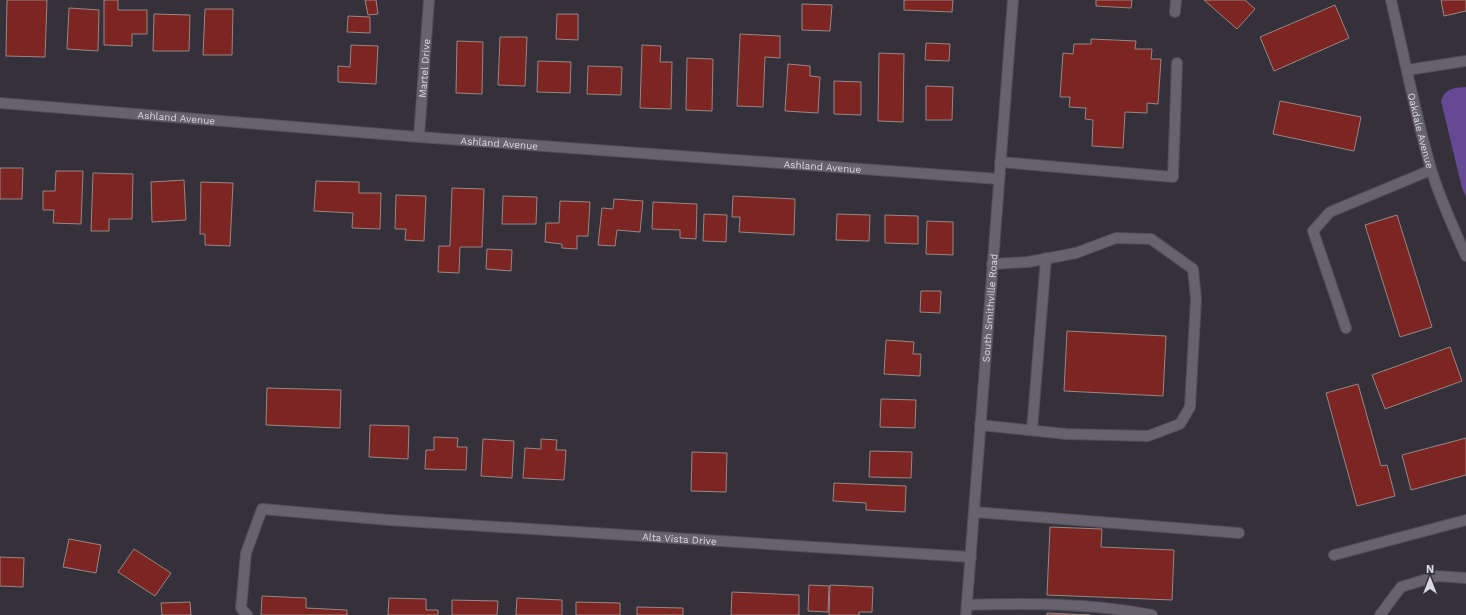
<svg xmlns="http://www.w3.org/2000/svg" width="1466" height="615" viewBox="0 0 1466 615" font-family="'Work Sans',sans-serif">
	<rect width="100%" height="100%" fill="#34313b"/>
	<!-- green -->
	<path fill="#654994" d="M1466,87V197L1462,188L1441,101C1445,88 1454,88 1466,87Z"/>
	<!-- building -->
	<path fill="#7d2523" stroke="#968785" d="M7,0H47L45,57L6,56Z
		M104,0H118V10H147V34H132V46L104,45Z
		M365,0H376L378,14L368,15Z
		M904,0H953L952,12L904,10Z
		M1096,0H1132L1131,8L1096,6Z
		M1204,0H1245L1255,9L1237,29Z
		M1441,0H1466V11L1444,16Z
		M802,4L832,5L830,31L802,30Z
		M1335,5L1349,38L1274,71L1260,37Z
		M69,8L99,10L98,51L67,49Z
		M205,9H233L232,55H203Z
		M154,14L190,15L189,51H153Z
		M557,14H578V40L556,39Z
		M348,16L370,17V33L347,32Z
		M740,34L780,36V58L765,57L763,107L737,106Z
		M500,37H527L525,86L498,85Z
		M1091,39L1136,41L1135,49H1152L1151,59H1161L1158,104L1147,103V113L1125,112L1123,148L1092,146L1093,120L1085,119L1086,108L1069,107L1070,97H1060L1063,53L1073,54L1074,44H1091Z
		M457,41L483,42L482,94L456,93Z
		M926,43L950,44L949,61L925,60Z
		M351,45L378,46L376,84L338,82V66L350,67Z
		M642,45L661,46L660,62H672L671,109L640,108Z
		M879,53L904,54L903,122L878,121Z
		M687,58L713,59L712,111L686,110Z
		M538,61L571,62L570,93L537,92Z
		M788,64L810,66V76L820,77L818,113L785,111Z
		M588,66L622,67L621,95L587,94Z
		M834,81L861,82V115L834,114Z
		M926,86L953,87L952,120H926Z
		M1280,101L1361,117L1354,151L1273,134Z
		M0,168H23L22,199H0Z
		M56,171H83L81,224L53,223L54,210H43V191H55Z
		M93,173L133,174L132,219H109V231H91Z
		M184,180L186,220L152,222L151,182Z
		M316,181L359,182V193H381L380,229L352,228L353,213L314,211Z
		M201,182L233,183L230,246L205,245V234H200Z
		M452,188L484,189L482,247H460L459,273L438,272L439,246H450Z
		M396,195L426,196L424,241L405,240L406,229H395Z
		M503,196L537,197L536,224H502Z
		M733,196L795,199L794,235L739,232L740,217H732Z
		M614,199L643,201L640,232L617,230L615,246L598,245L602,208L613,209Z
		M560,201L590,202L588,236H577V249L562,248V244L545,242L546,223H559Z
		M653,202L697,204L696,239L680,238V230L652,229Z
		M704,214L727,215L726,242L703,241Z
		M837,214L870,215L869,241L836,240Z
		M885,215L918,216V244L885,243Z
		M1397,215L1432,327L1400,337L1365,225Z
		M927,221L953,222V255L926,254Z
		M487,249L512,250L511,271L486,269Z
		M921,291H941L940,313L920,312Z
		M1067,331L1166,336L1163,396L1064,391Z
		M886,340L914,342L913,354H921L920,376L884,374Z
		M1450,347L1462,381L1385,409L1372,375Z
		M1358,384L1381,466L1387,465L1395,496L1357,506L1326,393Z
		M267,388L341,390L340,428L266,425Z
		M881,399L916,400L915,428L880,427Z
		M370,425L409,426L408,459L369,457Z
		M434,437L458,438L457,447H467L466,470L425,469L426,450H434Z
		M1466,438V475L1411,490L1402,455Z
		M483,439L514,441L512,478L481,476Z
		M541,439L557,440L556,450H566L564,480L523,478L525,448L541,449Z
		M870,451L912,452L911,478L869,477Z
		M692,452L727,453L726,492L691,491Z
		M834,483L906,486L905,512L866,510V503L833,501Z
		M1050,527L1102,529L1101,547L1174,550L1172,600L1047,595Z
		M69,539L101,545L96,573L63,567Z
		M134,549L171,573L155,596L118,572Z
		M0,557L24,558L23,587L0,586Z
		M809,585L829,586L828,612L808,611Z
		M830,585L873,587L872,612H859V615H829Z
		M732,592L799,595V615H731Z
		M262,596L306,598V608L347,610V615H261Z
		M389,598L426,599V610H438V615H388Z
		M517,598L562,600V615H516Z
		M452,600L498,601L497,615H452Z
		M190,602L191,615H162L161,603Z
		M576,602L620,603V615H576Z
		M637,607L683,608V615H637Z
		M1047,613L1090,615H1047Z"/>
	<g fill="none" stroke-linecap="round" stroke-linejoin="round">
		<!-- service casing -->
		<g stroke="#514e57" stroke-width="12">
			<path id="service" d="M1175,12L1176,0
				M1000,162L1173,177L1177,63
				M1346,328L1313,231L1330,212L1431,170
				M980,425L1066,434L1148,436L1180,424L1190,407L1196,299L1193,269L1151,239L1116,238L1076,253L1028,262L992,264
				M1032,430L1046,258
				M974,512L1239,533
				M1334,555L1466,520
				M967,605C1028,603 1092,603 1152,615
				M247,615L241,608L246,553L262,509L389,520
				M1380,615L1401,587L1437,576L1466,578"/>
		</g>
		<!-- minor casing -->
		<g stroke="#514e57" stroke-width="12">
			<g id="minor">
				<path id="s1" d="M1391,0C1404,56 1415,113 1431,169C1440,199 1453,227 1466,256"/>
				<path d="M1407,70L1466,61"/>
				<path id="s2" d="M0,103L419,137L999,179"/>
				<path id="s3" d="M419,137L429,0"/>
				<path id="s4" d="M389,520L971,557"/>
			</g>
		</g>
		<!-- secondary casing -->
		<g stroke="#514e57" stroke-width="12">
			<g id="secondary">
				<path id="s5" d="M966,615L1013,0"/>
			</g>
		</g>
		<!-- service -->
		<use href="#service" stroke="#66626e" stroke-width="10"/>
		<!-- minor -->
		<use href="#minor" stroke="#66626e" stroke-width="10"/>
		<!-- secondary -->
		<use href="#secondary" stroke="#66626e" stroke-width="10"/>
	</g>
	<g text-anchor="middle" stroke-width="4" stroke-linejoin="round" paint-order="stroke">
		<!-- street labels -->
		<g font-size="10" fill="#dad8df" stroke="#34313b">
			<text dy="4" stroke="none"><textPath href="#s3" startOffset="69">Martel Drive</textPath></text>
			<text dy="4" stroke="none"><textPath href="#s2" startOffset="177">Ashland Avenue</textPath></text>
			<text dy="4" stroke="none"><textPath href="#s1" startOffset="134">Oakdale Avenue</textPath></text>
			<text dy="4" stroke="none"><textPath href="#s2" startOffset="501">Ashland Avenue</textPath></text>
			<text dy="4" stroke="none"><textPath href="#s2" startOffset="825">Ashland Avenue</textPath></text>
			<text dy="4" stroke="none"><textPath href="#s5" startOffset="308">South Smithville Road</textPath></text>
			<text dy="4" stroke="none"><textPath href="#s4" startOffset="291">Alta Vista Drive</textPath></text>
		</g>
	</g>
	<!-- north arrow -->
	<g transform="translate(1430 579)" stroke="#34313b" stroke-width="3" paint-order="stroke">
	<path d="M0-3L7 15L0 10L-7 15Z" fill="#dad8df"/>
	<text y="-6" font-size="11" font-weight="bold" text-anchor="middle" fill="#dad8df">N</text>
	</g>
</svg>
